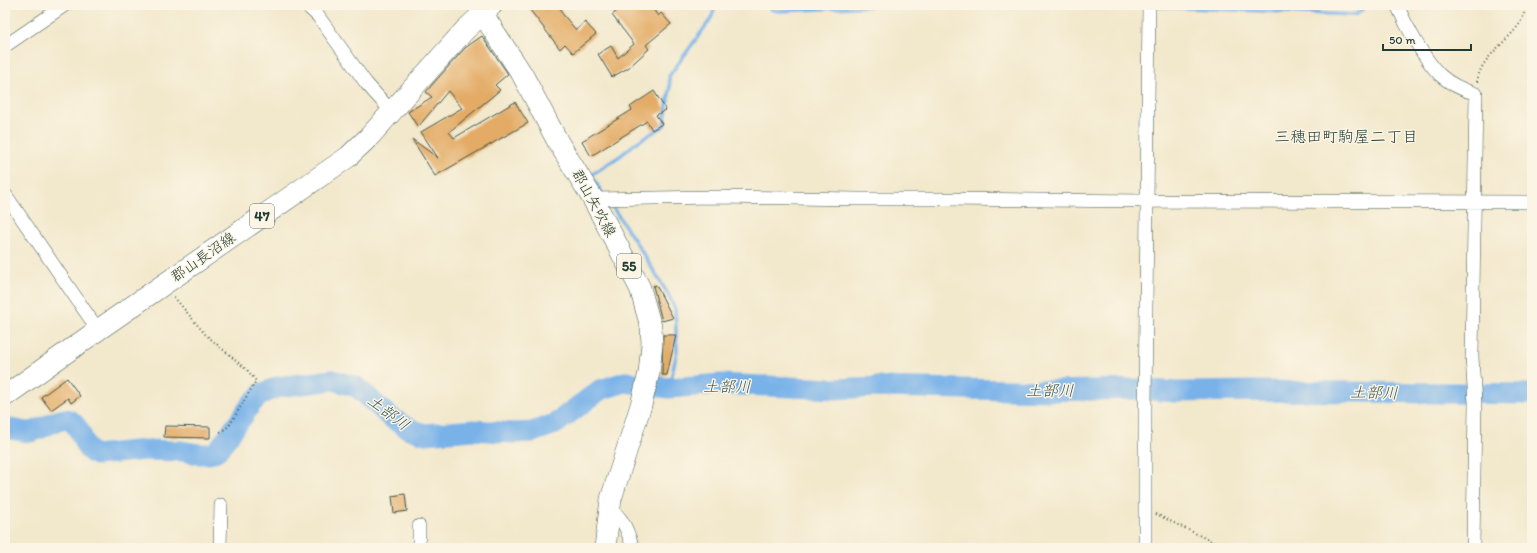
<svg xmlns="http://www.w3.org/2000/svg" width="1537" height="553" viewBox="0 0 1537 553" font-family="Itim,'Klee One',sans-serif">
	<rect width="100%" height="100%" fill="#fcf5e5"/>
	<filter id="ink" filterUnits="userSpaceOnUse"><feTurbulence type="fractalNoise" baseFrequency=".025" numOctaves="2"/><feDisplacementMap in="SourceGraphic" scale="8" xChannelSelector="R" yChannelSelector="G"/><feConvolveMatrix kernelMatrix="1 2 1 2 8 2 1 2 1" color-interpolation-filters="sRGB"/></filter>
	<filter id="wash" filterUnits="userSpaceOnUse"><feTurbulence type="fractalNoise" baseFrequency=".012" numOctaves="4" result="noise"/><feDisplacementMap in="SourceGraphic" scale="16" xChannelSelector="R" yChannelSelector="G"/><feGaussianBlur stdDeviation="0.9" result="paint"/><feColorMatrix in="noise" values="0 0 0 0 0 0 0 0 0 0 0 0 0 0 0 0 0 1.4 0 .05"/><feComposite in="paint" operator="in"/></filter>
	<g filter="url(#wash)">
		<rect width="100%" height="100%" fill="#f2e8cc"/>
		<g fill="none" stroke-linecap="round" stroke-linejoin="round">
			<!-- stream -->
			<path stroke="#79b2e9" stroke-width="3.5" d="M766,5L773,10L779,11L893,5
				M1111,5L1355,15L1368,5
				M604,196L591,175L620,156L637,142L664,126L670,88L669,76L711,19L716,5
				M609,202L637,244L668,294L675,309L677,351L669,388"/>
			<!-- river -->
			<path stroke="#79b2e9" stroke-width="21" d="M5,428C13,429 22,432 30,432C42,431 60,414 71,421C85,431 80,448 96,455L144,450L182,451L198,454H209L217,451L244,415L251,404L261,394L278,387L333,380L357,387L390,417L409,429L425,434L474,430L513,433L532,432L555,424L600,390L625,382L669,388L721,384L834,389L880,387L1048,391L1139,389L1175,392L1254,391L1532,394"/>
		</g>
		<g id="blocks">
			<!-- building -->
			<path fill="#e3ab65" d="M537,5H557L562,11L561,12L576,30L585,22L596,34L573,53L565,44L560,49L530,10Z
				M625,5H650L658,16L661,13L671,24L646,45L649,49L628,68L612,77L598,54L611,46L618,58L634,44L612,15Z
				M482,36L508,74L495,85L500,90L449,132L454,138L515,102L528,123L435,176L412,139L438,158L421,132L462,108L448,91L418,127L408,112L432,97L426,92L431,86L465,48Z
				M654,91L666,110L656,115L662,124L652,130L647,121L591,156L582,141L632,110L630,107Z
				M656,285L673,318L662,321L653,286Z
				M663,335H676L667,375H662Z
				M67,378L80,396L71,403L68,398L51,410L41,397Z
				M165,426L210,427V438L164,437Z
				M405,494L407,511L394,513L392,496Z"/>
		</g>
	</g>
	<g filter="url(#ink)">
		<use href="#blocks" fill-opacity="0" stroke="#3f574b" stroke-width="1"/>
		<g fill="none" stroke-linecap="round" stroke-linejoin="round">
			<!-- street casing -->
			<g stroke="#3f574b" stroke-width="14">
				<path id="street" d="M306,5L318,16L366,83L391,111
					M1397,5C1406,26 1424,59 1440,75C1450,84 1463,90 1476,94L1472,357L1475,403L1473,548
					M5,46L65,5
					M5,194L98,330
					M593,199L716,197L857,199H943L1147,201L1532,202
					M609,509C624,517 628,533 633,548
					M220,548L221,505
					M419,548V526
					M1145,548V410L1149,5"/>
			</g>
			<!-- primary casing -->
			<g stroke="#3f574b" stroke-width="22">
				<path id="primary" d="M482,13L522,74L558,142L593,199L640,288L651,327L652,344L649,373L641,405L611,499L605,548
					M5,396L98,330L348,157L369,137L465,30L492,5"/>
			</g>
			<!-- path -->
			<path stroke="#3f574b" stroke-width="2" stroke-dasharray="1 3" stroke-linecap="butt" d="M1477,82C1480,57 1507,43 1520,23C1523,17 1525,11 1526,5
				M174,297L205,334L248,371L256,381L229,426L219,433
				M1156,514L1225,548"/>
			<!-- street -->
			<use href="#street" stroke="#fff" stroke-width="13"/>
			<!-- primary -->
			<use href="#primary" stroke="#fff" stroke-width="21"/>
		</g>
	</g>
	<g text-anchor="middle" stroke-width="3" stroke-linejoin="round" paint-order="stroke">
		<!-- shield labels -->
		<g fill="#fcf5e5" stroke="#617469" stroke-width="1">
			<rect x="250" y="204" width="24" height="24" rx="3"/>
			<rect x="617" y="254" width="24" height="24" rx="3"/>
		</g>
		<g font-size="14" font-weight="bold" fill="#1f3d34">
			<text x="262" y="221">47</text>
			<text x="629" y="271">55</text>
		</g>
		<!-- street labels -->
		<g font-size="15" fill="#1f3d34" stroke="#fcf5e5">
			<text transform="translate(594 203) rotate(61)" y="5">郡山矢吹線</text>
			<text transform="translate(203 257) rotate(-35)" y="5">郡山長沼線</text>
		</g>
		<!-- neighbourhood labels -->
		<g font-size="16" fill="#1f3d34" stroke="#fcf5e5">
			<text x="1346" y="142">三穂田町駒屋二丁目</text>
		</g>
		<!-- water labels -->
		<g font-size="16" font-style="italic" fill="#365a61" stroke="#fcf5e5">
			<text x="727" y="392">土部川</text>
			<text x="1050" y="396">土部川</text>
			<text transform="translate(1374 392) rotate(1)" y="6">土部川</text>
			<text transform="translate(389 412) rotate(37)" y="6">土部川</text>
		</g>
	</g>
	<!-- margin -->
	<rect width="1537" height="553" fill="none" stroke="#fcf5e5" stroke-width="20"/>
	<!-- scale -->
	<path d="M1383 44v6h88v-6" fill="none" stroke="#1f3d34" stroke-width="2"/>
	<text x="1389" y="44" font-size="12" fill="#1f3d34" stroke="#fcf5e5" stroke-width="3" paint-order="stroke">50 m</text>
</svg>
